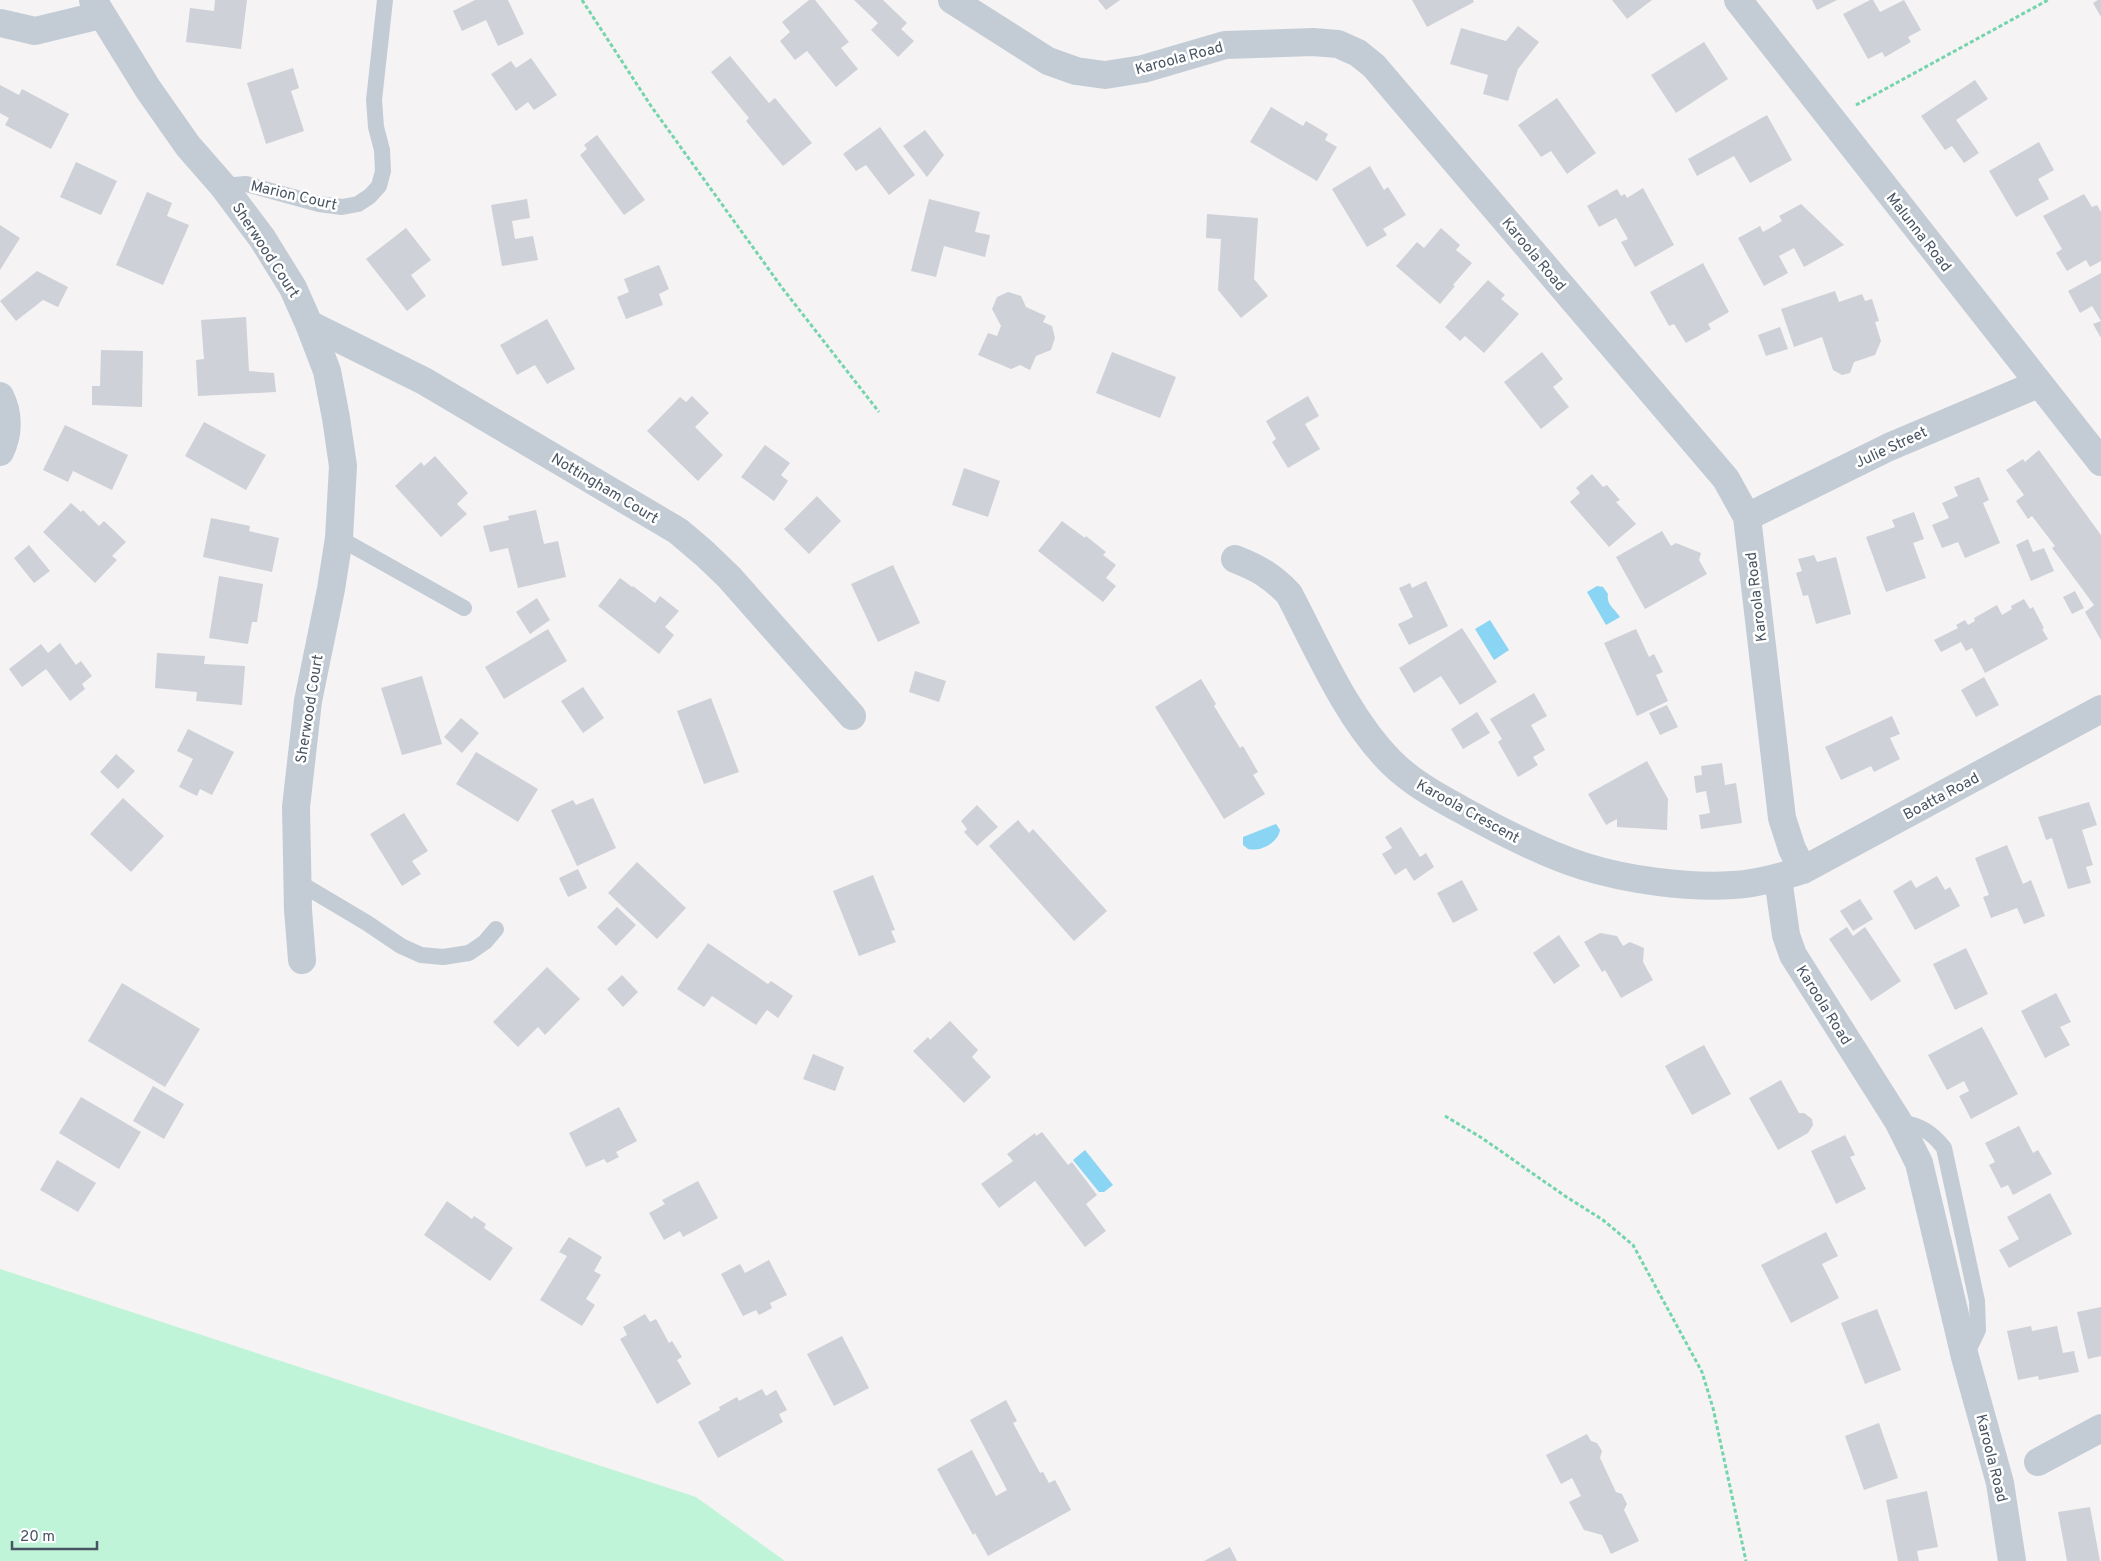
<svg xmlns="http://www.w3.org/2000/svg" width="2101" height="1561" viewBox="0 0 2101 1561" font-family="Overpass,sans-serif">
	<rect width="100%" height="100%" fill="#f5f3f3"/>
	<!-- green -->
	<path fill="#c0f4d8" d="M0,1269L696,1497L785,1561H0Z"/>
	<!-- water -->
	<path fill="#8ad5f4" d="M1597,586L1603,587L1608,594C1606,605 1615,609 1620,617L1606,625L1587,592Z
		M1490,620L1509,650L1494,660L1475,629Z
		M1276,824L1280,830C1278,843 1260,852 1248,849L1243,845V837Z
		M1085,1150L1113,1185L1104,1192H1099L1073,1160Z"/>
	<!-- building -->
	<path fill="#ced1d8" d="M215,0H247L241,49L186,42L190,8L214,11Z
		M475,0H508L524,34L498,46L486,20L462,31L453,11Z
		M809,0H815L849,42L841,48L858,69L836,87L807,51L795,60L780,41L790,32L782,22Z
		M854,0H883L907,23L901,29L914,41L898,57L871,30L878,23Z
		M1098,0H1120L1106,10Z
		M1412,0H1473L1474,2L1427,27Z
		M1612,0H1652L1627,19Z
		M1812,0H1837L1817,10Z
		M1870,0H1873L1880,12L1904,0L1921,30L1908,37L1911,42L1885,57L1882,52L1868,59L1843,14Z
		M2098,0H2101V17L2093,3Z
		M1518,26L1539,42L1518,69L1508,101L1483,94L1488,75L1450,64L1461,28L1506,41Z
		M1704,42L1728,79L1676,113L1651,75Z
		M730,56L769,103L775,98L812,143L783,166L746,121L749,118L711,72Z
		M531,58L557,95L534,110L528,102L516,111L491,74L511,61L516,68Z
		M293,68L299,88L291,91L304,131L266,144L247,83Z
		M1975,80L1988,99L1956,120L1979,153L1964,163L1952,146L1945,150L1921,116Z
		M0,85L19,95L22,89L69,114L51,149L5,125L9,118L0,113Z
		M1557,98L1596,153L1567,174L1551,151L1541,157L1518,125Z
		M1271,107L1303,126L1306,121L1328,134L1325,140L1337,147L1317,181L1250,142Z
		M1767,115L1792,160L1750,183L1734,156L1697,176L1688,159Z
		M880,127L915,175L889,195L866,165L856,171L843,154Z
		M925,130L944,155L927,177L903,146Z
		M597,135L645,200L624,215L580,155L587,149L584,145Z
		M2039,142L2054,170L2038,179L2049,199L2016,217L1989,171Z
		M76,162L117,181L101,215L60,197Z
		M1370,166L1384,190L1388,187L1406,215L1383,229L1387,235L1367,247L1332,189Z
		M1643,188L1674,245L1635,267L1621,242L1628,239L1616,218L1599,227L1587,206L1617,189L1621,196L1625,194L1627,198Z
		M147,192L172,203L167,216L189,225L163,285L116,265Z
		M2084,194L2092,207L2097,205L2101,212V261L2090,267L2086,260L2067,271L2056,253L2062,249L2043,216Z
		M527,199L530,218L512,221L515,239L533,236L538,260L502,266L491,205Z
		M929,199L980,212L975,232L990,235L985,257L944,246L936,277L911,271Z
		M1801,204L1844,245L1804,267L1794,248L1779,256L1788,273L1764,286L1738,238L1760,226L1763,232L1782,221L1779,216Z
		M1207,214L1258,218L1254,279L1268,296L1241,318L1218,290L1221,239L1206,238Z
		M0,225L20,238L0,270Z
		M406,228L431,260L411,275L426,296L407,311L366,259Z
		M1441,228L1460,245L1456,250L1472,263L1453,285L1455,286L1440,304L1396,266L1417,242L1424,248Z
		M1703,263L1729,312L1708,324L1711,329L1686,343L1674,324L1669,326L1650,292Z
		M659,265L669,289L659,294L663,305L626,319L617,297L629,292L624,279Z
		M37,271L68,287L58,307L43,300L16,321L0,301Z
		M2101,273V338L2093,324L2101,321L2092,306L2080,313L2068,291Z
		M1488,280L1505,295L1501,299L1519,314L1484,353L1465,336L1460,341L1445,327Z
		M1835,291L1839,302L1862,294L1865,301L1872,299L1879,321L1875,322L1881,341L1875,355L1854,362L1850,373L1842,375L1833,370L1822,337L1794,347L1781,309Z
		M1008,292L1021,296L1026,307L1046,316L1043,322L1052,326L1055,338L1051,350L1036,356L1030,370L1020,365L1011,369L978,355L988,333L997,336L1001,326L992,309L997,297Z
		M246,317L249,371L274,373L276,392L198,396L196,360L204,359L201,320Z
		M547,319L575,369L547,384L535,365L517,375L500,345Z
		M1780,327L1788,349L1766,356L1758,335Z
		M101,350L143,351L142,407L92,405V386H100Z
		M1112,352L1176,377L1160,418L1096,393Z
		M1542,352L1563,379L1553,387L1569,407L1541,429L1504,382Z
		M692,396L709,413L695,427L723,455L698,481L647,431L680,397L686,402Z
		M1308,396L1319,416L1305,424L1320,449L1288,468L1272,442L1276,439L1266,421Z
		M204,422L266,455L246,490L185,456Z
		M65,425L128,455L112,490L73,471L68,482L43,470Z
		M765,445L790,463L781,475L788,481L774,501L741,477Z
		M2039,450L2101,535V640L2085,612L2094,605L2052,548L2055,546L2032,516L2028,519L2016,501L2024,495L2006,470L2023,459L2025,462Z
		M435,456L468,493L457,504L467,514L441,537L395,486L421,462L424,466Z
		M964,468L1000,481L988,517L952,505Z
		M1592,474L1603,487L1607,485L1620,500L1616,502L1636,524L1609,547L1570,502L1580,493L1576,488Z
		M1979,477L1989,500L1983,503L2000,543L1965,558L1958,542L1942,548L1932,525L1949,518L1942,503L1958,496L1954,487Z
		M817,496L841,521L809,554L784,529Z
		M71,503L81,512L83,510L99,526L104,521L126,542L112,556L117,560L95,583L43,532Z
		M536,510L544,544L558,541L566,577L518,588L508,548L490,552L483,526L509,520L508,516Z
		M1914,512L1924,539L1913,543L1926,578L1886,592L1866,537L1895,527L1892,520Z
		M211,518L250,526L249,531L279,538L272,572L203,557Z
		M1062,521L1085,538L1086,536L1106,552L1103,555L1116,565L1106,578L1116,586L1103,602L1038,551Z
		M1662,531L1671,546L1676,543L1701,553L1699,560L1707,574L1645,609L1616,557Z
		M2028,539L2033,552L2044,548L2054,571L2031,581L2016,545Z
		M29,545L50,571L34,583L14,558Z
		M1814,555L1817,562L1836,557L1851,614L1816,624L1808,595L1803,596L1796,573L1802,571L1798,559Z
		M893,565L920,623L878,642L851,584Z
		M219,576L263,584L257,622H252L248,644L209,638Z
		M620,578L632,587L633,586L655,603L660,596L679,611L665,627L674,635L659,654L598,606Z
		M1426,581L1448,626L1409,645L1398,624L1413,617L1399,588L1410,583L1412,588Z
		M2075,591L2084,608L2072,614L2063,597Z
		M537,598L550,620L530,634L516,612Z
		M2024,599L2030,609L2033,607L2044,628L2042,629L2048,639L1985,673L1972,648L1966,651L1961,642L1941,652L1934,640L1958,628L1956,625L1965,620L1968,625L1975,621L1974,618L1997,605L2002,615L2012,609L2011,606Z
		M1462,628L1497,682L1460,705L1441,676L1414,693L1399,668Z
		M548,629L567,661L504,699L485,667Z
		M1636,629L1649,657L1654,654L1663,672L1656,675L1668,701L1637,716L1604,643Z
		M60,643L76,665L81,661L92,676L82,684L85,689L70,701L46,669L22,687L9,669L41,644L48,653Z
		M157,653L205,656L204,664L245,666L242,705L196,701L197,692L155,688Z
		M915,671L946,681L939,702L909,692Z
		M422,676L442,744L402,755L381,688Z
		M1984,677L1999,705L1976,717L1961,690Z
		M1201,679L1216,704L1214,706L1240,748L1243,746L1258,772L1253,775L1265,794L1224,819L1155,707Z
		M583,687L604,718L583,733L561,701Z
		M1534,693L1547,716L1531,725L1545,750L1533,757L1538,765L1518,777L1498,742L1502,739L1490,719Z
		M711,698L739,772L704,784L677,711Z
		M1667,705L1678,727L1660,735L1649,713Z
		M1477,712L1490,733L1463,749L1451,729Z
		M1892,716L1900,734L1890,738L1900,759L1874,772L1871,766L1841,780L1825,747Z
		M461,718L479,733L462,753L444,737Z
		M188,729L234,752L212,795L200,789L197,796L179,787L193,759L177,751Z
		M476,752L538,789L518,822L456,784Z
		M116,754L135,771L118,789L100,772Z
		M1647,761L1668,799L1667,830L1617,827V819L1606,825L1588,794Z
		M1722,763L1725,785L1736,783L1742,823L1701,829L1699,815L1710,813L1706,791L1696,793L1694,776L1702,775L1701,766Z
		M123,798L164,836L131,872L90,834Z
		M593,798L616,848L577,866L551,810L573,800L576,805Z
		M2089,802L2097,825L2082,830L2093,865L2086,867L2091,883L2068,889L2052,838L2046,840L2038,817Z
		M977,805L998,827L977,846L964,832L967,829L961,821Z
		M404,813L428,851L412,861L421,874L402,886L370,834Z
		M1018,820L1029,833L1033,829L1107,911L1074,941L989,846Z
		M1401,827L1420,857L1426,853L1434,867L1414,881L1406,868L1395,875L1382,854L1392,848L1385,837Z
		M2007,845L2023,884L2031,880L2045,916L2024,924L2017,908L1991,918L1983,897L1989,895L1975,858Z
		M637,862L686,908L657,939L608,893Z
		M578,869L587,888L568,897L559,878Z
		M873,875L895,930L891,931L896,942L859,956L833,891Z
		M1937,876L1945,890L1950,887L1960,906L1915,930L1893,891L1911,880L1916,888Z
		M1462,880L1478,910L1453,923L1437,893Z
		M1860,899L1873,919L1853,931L1840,911Z
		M617,907L636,925L616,946L597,927Z
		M1847,927L1853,936L1865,927L1901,981L1871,1001L1829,939Z
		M1600,933L1617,936L1623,946L1630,942L1644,948L1643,962L1653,980L1621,998L1605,970L1602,972L1584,942Z
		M1559,935L1580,966L1554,984L1533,953Z
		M708,943L768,984L771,981L793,996L778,1018L767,1010L756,1025L712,996L704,1007L677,989Z
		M1966,948L1988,994L1955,1010L1933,964Z
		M547,967L580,999L545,1035L538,1027L518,1047L493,1022Z
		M622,975L638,992L623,1007L607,989Z
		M122,983L200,1029L165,1087L88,1041Z
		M2056,993L2071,1022L2060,1027L2070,1045L2045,1058L2021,1011Z
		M950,1021L978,1050L972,1057L991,1077L964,1103L913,1051L928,1037L930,1040Z
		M1982,1027L2018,1094L1971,1119L1959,1096L1969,1091L1964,1081L1947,1090L1928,1055Z
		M1704,1045L1731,1094L1692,1115L1665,1066Z
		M813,1054L844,1067L835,1091L803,1079Z
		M1781,1080L1799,1113H1804L1812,1119L1813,1125L1808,1133L1778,1150L1749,1098Z
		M153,1086L184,1104L164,1139L133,1121Z
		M81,1097L141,1132L119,1169L59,1133Z
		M619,1107L637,1141L616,1152L619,1157L607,1163L604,1159L586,1167L569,1133Z
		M2019,1126L2033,1153L2038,1150L2052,1174L2013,1195L2008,1185L2001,1188L1989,1165L1995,1162L1985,1143Z
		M1042,1132L1068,1165L1072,1162L1097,1195L1086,1204L1106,1231L1085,1247L1035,1181L999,1208L981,1184L1013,1161L1007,1154L1035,1133L1036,1136Z
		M1845,1135L1855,1155L1850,1157L1866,1189L1836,1204L1811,1151Z
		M57,1160L96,1183L78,1212L40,1190Z
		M698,1181L718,1218L683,1237L680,1231L664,1240L649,1213L665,1204L662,1200Z
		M2050,1193L2072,1234L2009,1268L1999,1250L2019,1239L2007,1217Z
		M447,1201L472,1219L474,1216L486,1224L484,1228L513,1248L490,1281L424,1235Z
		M1826,1232L1838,1256L1822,1264L1839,1298L1791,1323L1761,1265Z
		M569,1237L602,1257L594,1271L601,1275L586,1299L595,1305L582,1326L540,1300L567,1256L559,1252Z
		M769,1260L787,1295L770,1303L772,1308L759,1315L756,1310L743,1316L721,1274L740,1264L745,1273Z
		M2101,1307V1356L2088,1359L2077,1312Z
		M1877,1309L1901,1370L1865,1384L1841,1323Z
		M645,1314L650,1322L656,1319L669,1343L672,1341L682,1357L677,1360L691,1384L657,1404L620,1339L627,1335L623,1327Z
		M2031,1326L2032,1331L2057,1326L2063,1353L2074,1351L2079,1372L2039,1380L2038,1376L2018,1380L2007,1331Z
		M842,1336L869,1388L834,1406L807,1354Z
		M762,1389L766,1396L776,1390L787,1410L779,1414L783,1422L718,1458L698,1422L720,1410L719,1407L737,1397L739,1401Z
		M1006,1400L1017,1421L1013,1423L1040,1473L1043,1472L1049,1483L1055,1480L1071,1510L988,1556L975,1533L973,1535L937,1469L972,1450L996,1496L1007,1490L970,1420Z
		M1879,1423L1898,1478L1864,1490L1845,1436Z
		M1587,1434L1591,1441L1597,1443L1602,1451L1600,1458L1616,1492L1622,1494L1627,1504L1624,1510L1639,1541L1611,1554L1602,1535L1584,1530L1569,1502L1581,1496L1572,1478L1561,1484L1546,1455Z
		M1927,1491L1938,1547L1917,1551L1919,1561H1898L1886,1500Z
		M2090,1507L2100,1561H2067L2058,1512Z
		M1230,1547L1237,1561H1204Z"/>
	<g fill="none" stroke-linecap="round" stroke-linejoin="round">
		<!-- path -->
		<path stroke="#74d5ad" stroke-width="3" stroke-dasharray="4 2.5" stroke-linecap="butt" d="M582,0L651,106L783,289L879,412
			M1856,105L2048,0
			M1445,1116L1482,1138L1565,1196L1603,1220L1633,1245L1702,1372L1713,1408L1746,1561"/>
		<!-- service -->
		<path stroke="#c3ccd5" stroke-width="16" d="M223,186L246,184L319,204L342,207L358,204L370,196L379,186L383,171L382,150L376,127L374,100L385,0
			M339,538L464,608
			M298,882L367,923L401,946L421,955L443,957L469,953L485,942L496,929
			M1898,1121C1920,1126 1930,1130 1944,1148L1977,1301L1978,1330L1965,1357"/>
		<!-- minor -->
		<path stroke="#c3ccd5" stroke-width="28" d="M93,0L148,89L188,146L223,186L262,238L293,288L309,324L327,371L336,418L343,466L339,538L331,589L308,701L296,807L298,910L302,960
			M952,0L1048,61L1076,71L1105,75L1143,69L1225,45L1313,42L1338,44L1358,53L1374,66L1726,479L1747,517L1782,818L1792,849L1803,870
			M1738,0L2101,462
			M0,23L35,31L101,15
			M309,324L424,381L678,531L705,554L729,577L852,716
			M0,396C9,414 9,434 0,452
			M1747,517L1889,447L2038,384
			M1235,559C1258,568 1272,576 1289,594C1318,649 1347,718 1391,762C1414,785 1444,800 1473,816C1508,835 1545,854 1583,866C1627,880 1687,888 1733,885C1757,884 1781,877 1803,870L2101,709
			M1778,878L1786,935L1793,955L1898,1121L1919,1163L1965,1357L2000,1483L2012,1561
			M2038,1462L2101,1428"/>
	</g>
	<g text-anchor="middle" stroke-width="5" stroke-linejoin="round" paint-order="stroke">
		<!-- street labels -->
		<g font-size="15" fill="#485462" stroke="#fff">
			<text transform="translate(1179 58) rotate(-15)" y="5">Karoola Road</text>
			<text transform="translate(294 195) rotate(13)" y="5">Marion Court</text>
			<text transform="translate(1919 232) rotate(52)" y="5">Malunna Road</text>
			<text transform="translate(266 250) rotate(57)" y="5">Sherwood Court</text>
			<text transform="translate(1534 254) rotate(50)" y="5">Karoola Road</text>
			<text transform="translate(1891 447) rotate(-25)" y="5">Julie Street</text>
			<text transform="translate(605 488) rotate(31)" y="5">Nottingham Court</text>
			<text transform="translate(1756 597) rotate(-97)" y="5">Karoola Road</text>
			<text transform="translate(309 709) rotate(-81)" y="5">Sherwood Court</text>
			<text transform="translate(1941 796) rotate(-28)" y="5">Boatta Road</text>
			<text transform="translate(1468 811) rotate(29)" y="5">Karoola Crescent</text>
			<text transform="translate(1824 1005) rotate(58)" y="5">Karoola Road</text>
			<text transform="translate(1992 1458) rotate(76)" y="5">Karoola Road</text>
		</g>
	</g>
	<!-- scale -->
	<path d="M12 1541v8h85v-8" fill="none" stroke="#485462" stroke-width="2.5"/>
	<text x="20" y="1541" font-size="15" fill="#485462" stroke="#ffffff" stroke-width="4" paint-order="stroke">20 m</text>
</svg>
